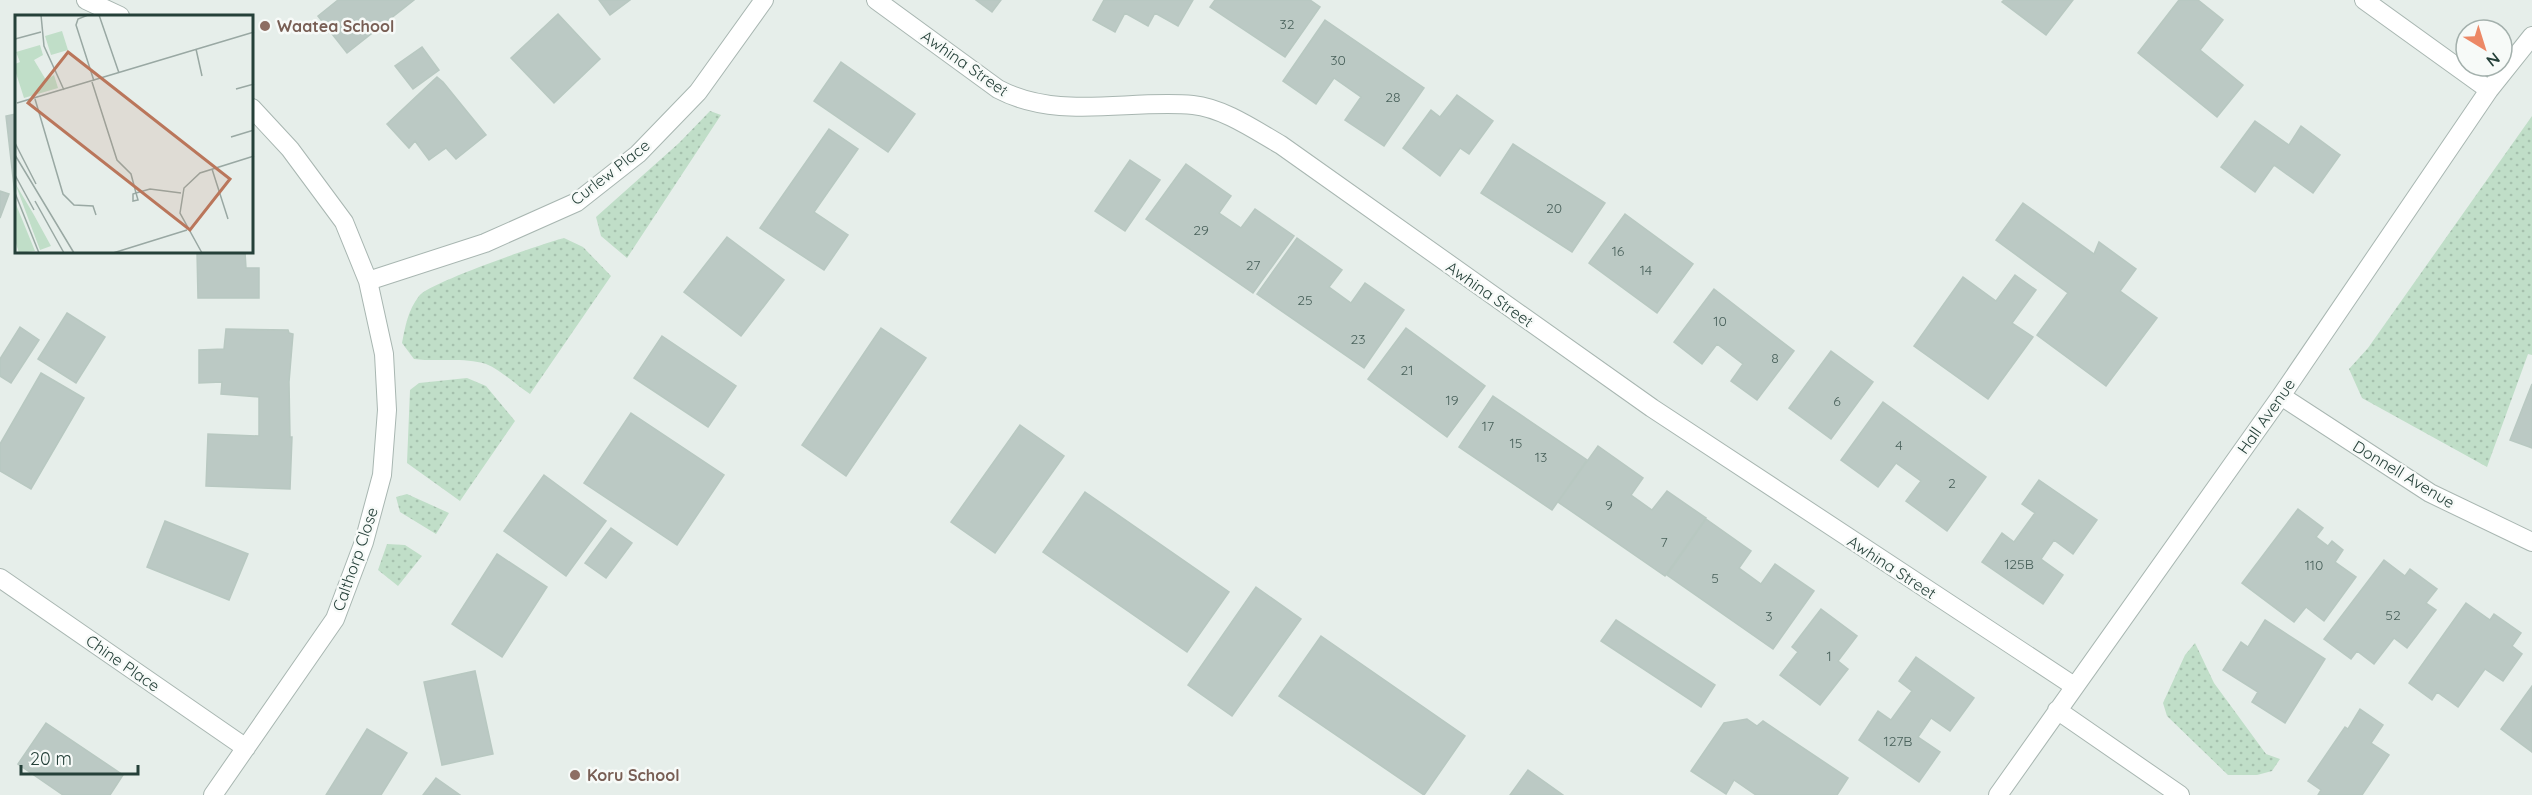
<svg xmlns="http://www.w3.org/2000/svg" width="2532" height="795" viewBox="0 0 2532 795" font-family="Quicksand,sans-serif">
	<defs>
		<pattern id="grass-dots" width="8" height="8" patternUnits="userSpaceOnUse" patternTransform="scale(1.5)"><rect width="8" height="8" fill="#c0dec8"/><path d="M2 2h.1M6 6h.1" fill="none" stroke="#a5c0ad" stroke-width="1.8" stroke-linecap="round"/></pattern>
	</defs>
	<rect width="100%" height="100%" fill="#e6eeea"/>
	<!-- grass -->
	<path fill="url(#grass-dots)" d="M710,111L721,115L627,258L601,236L596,217L679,143Z
		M2532,116V355L2528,354L2487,467L2362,398L2349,369L2368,348Z
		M564,238L583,247L611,276L530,394C516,385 501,370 486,364C464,357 437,362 414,359L402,343C405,327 408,310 419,296C428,283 544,243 564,238Z
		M467,378L486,386L515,421L460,501L407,463L410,390L419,383Z
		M407,494L449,513L436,534L400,512L396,497Z
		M387,544L405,545L422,556L398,586L378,570Z
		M2195,643L2214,683L2266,754L2280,759L2272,771L2257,775H2228L2167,716L2163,703L2185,655Z"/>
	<!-- building -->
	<path fill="#bbc9c4" stroke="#b8c8c1" stroke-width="1.5" d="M338,0H414L347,53L318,16Z
		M599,0H630L610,15Z
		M976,0H1001L992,12Z
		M1104,0H1193L1178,26L1155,13L1148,26L1125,13L1115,32L1093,20Z
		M1215,0H1310L1320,7L1285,57L1210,7Z
		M2004,0H2073L2046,35L2002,2Z
		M2179,0H2198L2223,20L2200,50L2243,85L2217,117L2138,53Z
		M558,14L600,59L554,103L511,58Z
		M1325,20L1424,88L1384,146L1345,120L1361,97L1334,78L1316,104L1283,81Z
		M422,47L439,70L413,89L395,66Z
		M841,62L915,114L888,152L814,101Z
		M437,77L443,82L486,135L456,159L446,148L429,160L415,141L409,148L387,124Z
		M1457,95L1493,121L1469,154L1460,148L1440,176L1403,148L1431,110L1440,117Z
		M16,114V204L6,116Z
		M2255,121L2289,145L2301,126L2340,155L2313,193L2274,165L2255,192L2221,167Z
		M829,129L858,149L814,212L848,235L824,270L760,228Z
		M1513,144L1605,203L1572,252L1481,193Z
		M1130,160L1160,180L1125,231L1095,211Z
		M1186,164L1231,196L1219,213L1241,228L1255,209L1294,236L1253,293L1146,219Z
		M0,191L9,194L0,218Z
		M2023,203L2094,254L2099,242L2136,269L2120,291L2157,318L2106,386L2037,335L2068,293L1996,240Z
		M1625,214L1693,264L1657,313L1589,263Z
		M727,237L784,280L741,336L684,292Z
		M1297,238L1342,270L1329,287L1351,303L1365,283L1404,310L1364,368L1257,294Z
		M197,252H245L246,268H259V298H198Z
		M2015,275L2036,290L2012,323L2033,337L1988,399L1914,346L1963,277L1996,301Z
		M1714,289L1794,351L1757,400L1731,381L1743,364L1717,344L1702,364L1674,342Z
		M67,313L105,337L76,383L38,359Z
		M20,327L39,340L11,383L0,376V359Z
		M881,328L926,358L846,476L802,445Z
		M1406,328L1485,386L1447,437L1368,379Z
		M226,329L288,330L289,333L293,334L289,382L290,437H292L290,489L206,486L208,434L259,436V397L221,394L222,382L199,383V350L224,349Z
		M662,336L736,386L708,427L634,378Z
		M1831,351L1873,382L1831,439L1789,408Z
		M41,373L84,398L31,489L0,471V444Z
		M2532,384V448L2510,440Z
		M1493,396L1587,460L1552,510L1459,447Z
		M1883,402L1986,477L1947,531L1906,501L1921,481L1896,463L1878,487L1841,460Z
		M631,413L724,475L677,545L584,483Z
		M1020,425L1064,456L995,553L951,522Z
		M1598,446L1643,478L1631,495L1652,510L1667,491L1706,518L1665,576L1558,502Z
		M544,475L606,521L566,576L504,531Z
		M2039,480L2097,520L2073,554L2054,540L2041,559L2063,575L2043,604L1982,562L2002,533L2014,542L2035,513L2022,504Z
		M1085,492L1229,592L1187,652L1043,552Z
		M2298,509L2323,528L2316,537L2328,546L2332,541L2343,550L2335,562L2356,577L2324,621L2306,607L2294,622L2242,583Z
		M1706,519L1751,551L1739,568L1761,584L1775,564L1814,591L1773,649L1667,575Z
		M165,521L248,554L229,600L147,567Z
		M611,528L632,543L606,578L585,563Z
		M497,554L547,587L502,657L452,624Z
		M2384,560L2405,576L2410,569L2437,589L2426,603L2436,610L2407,648L2394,638L2374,664L2357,651L2351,659L2324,639Z
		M1256,587L1301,619L1232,716L1188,685Z
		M2466,603L2490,620L2494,614L2521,633L2512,646L2522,654L2503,681L2485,669L2458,707L2437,692L2432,700L2409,683Z
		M1821,609L1857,636L1838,661L1848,669L1820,705L1780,675L1798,652L1792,647Z
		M1616,620L1715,685L1701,707L1601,641Z
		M2265,620L2325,659L2285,723L2252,702L2258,692L2223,670L2241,642L2248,647Z
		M1321,636L1465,736L1424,795L1279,696Z
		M1916,657L1974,698L1950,731L1931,718L1918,737L1940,752L1919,782L1859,740L1878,711L1891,720L1912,691L1899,681Z
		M475,671L493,754L442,765L424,682Z
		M2532,686V752L2501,729Z
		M2360,709L2383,725L2371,743L2389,755L2362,795H2318L2321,790L2308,781L2345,727L2348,729Z
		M1747,719L1757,726L1763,721L1848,778L1837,795H1756L1734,780L1726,794L1691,771L1724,723Z
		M46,723L123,775L110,795H63L18,764Z
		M367,729L407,753L381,795H326Z
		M1528,770L1563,795H1510Z
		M436,778L460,795H423Z"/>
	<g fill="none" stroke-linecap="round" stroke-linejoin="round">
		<!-- street casing -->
		<g stroke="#a8b6b1" stroke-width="20">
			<path id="street" d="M86,0L120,16
				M876,0L998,89C1058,121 1128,99 1193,105C1223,108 1255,130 1281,145L1652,408L2074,686
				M2364,0L2489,90
				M368,281L485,243L577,202L638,154L698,92L764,0
				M2281,396L2430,493L2532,542
				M0,578L246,748
				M2057,710L2180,795
				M213,795L335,619L364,542L382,475L387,410L384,354L368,281L344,222L290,149L252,108
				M1998,795L2281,396L2489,90L2532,36"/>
		</g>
		<!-- street -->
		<use href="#street" stroke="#fff" stroke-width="18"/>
	</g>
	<!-- markers -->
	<g fill="#8d6e63" stroke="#f7faf8" stroke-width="2">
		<circle cx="265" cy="26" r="6"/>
		<circle cx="575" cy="775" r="6"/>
	</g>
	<g text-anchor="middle" stroke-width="5" stroke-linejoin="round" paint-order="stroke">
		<!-- number labels -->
		<g font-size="14" fill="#4a625c">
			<text x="1287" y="29">32</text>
			<text x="1338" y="65">30</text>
			<text x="1393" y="102">28</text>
			<text x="1554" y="213">20</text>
			<text x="1201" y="235">29</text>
			<text x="1618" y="256">16</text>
			<text x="1253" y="270">27</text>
			<text x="1646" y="275">14</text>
			<text x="1305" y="305">25</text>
			<text x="1720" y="326">10</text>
			<text x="1358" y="344">23</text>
			<text x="1775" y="363">8</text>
			<text x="1407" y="375">21</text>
			<text x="1452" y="405">19</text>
			<text x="1837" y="406">6</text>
			<text x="1488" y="431">17</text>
			<text x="1516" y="448">15</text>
			<text x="1899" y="450">4</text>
			<text x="1541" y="462">13</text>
			<text x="1952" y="488">2</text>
			<text x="1609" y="510">9</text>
			<text x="1664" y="547">7</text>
			<text x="2019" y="569">125B</text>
			<text x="2314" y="570">110</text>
			<text x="1715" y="583">5</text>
			<text x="2393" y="620">52</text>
			<text x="1769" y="621">3</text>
			<text x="1829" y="661">1</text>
			<text x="1898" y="746">127B</text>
		</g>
		<!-- education labels -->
		<g font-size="16" font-weight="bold" fill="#785e54" stroke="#f7faf8" text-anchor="start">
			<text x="277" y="32">Waatea School</text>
			<text x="587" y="781">Koru School</text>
		</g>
		<!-- street labels -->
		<g font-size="16" fill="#254039" stroke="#f7faf8">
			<text transform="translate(965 63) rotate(35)" y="6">Awhina Street</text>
			<text transform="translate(610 172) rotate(-38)" y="6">Curlew Place</text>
			<text transform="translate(1490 294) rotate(35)" y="6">Awhina Street</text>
			<text transform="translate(2266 416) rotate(-55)" y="6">Hall Avenue</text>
			<text transform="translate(2404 474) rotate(31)" y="6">Donnell Avenue</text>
			<text transform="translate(355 559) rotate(-71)" y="6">Calthorp Close</text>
			<text transform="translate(1892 567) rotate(33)" y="6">Awhina Street</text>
			<text transform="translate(123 663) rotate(35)" y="6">Chine Place</text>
		</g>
	</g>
	<!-- overview -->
	<g transform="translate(15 15)">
		<rect width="238" height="238" fill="#e6eeea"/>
		<path d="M47,16L53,35L36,40L30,21ZM25,30L28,40L19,45L31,65L39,60L43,73L9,83L0,55V49L5,47L1,37ZM0,168L19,200L36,231L25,235Z" fill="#c0dec8"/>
		<path d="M0,187L20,236L4,238L0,225Z" fill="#c0dec8"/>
		<path fill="none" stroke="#99a8a3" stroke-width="1.5" d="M26,0L29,31L49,75M73,0L63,4L61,10L79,66M84,0L104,58M0,24L26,17M181,34L187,61M77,67L102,145L116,159L121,178L123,185L118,186V179L121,178L135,174L166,178M221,74L239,69M20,84L48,179L59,190L78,191L81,200M2,88L239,17M216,122L239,115M0,128L21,169M0,140L59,238M197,154L213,204M0,160L19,195M0,178L24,238M20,186L49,238M98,238L172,215M187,238L165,198L169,173L185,158L239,141"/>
		<path fill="#ba765b" fill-opacity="0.15" stroke="#ba765b" stroke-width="3" d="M53,37L215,164L175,215L13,88Z"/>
		<rect width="238" height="238" fill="none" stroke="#254039" stroke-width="3"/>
	</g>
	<!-- north arrow -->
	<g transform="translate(2484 48) rotate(142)"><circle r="28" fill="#f7faf8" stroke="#a3b0ac" stroke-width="1.5"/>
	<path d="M0-4.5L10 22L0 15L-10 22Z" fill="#ec8866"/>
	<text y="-9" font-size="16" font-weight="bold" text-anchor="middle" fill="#254039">N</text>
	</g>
	<!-- scale -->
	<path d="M21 765v9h117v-9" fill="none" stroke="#254039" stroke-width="3"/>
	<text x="30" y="765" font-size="18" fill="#254039" stroke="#f7faf8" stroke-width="4.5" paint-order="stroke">20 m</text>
</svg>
